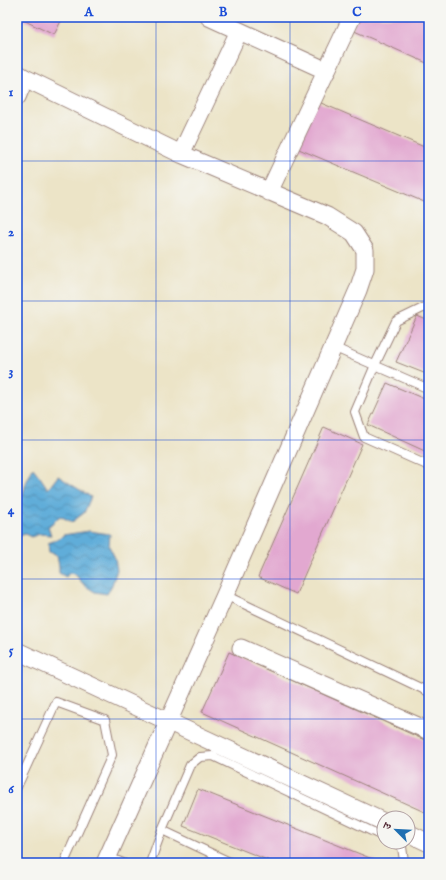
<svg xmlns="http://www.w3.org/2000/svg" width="446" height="880" viewBox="0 0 446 880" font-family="'IM FELL English','Noto Serif Devanagari',serif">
	<defs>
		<pattern id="water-waves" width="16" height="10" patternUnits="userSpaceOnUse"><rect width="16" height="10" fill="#60add9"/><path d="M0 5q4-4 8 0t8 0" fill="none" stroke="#518cb0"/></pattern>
	</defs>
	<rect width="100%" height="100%" fill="#f6f6f2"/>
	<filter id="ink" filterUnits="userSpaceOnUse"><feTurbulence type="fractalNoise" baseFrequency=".025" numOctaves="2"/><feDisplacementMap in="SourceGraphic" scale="8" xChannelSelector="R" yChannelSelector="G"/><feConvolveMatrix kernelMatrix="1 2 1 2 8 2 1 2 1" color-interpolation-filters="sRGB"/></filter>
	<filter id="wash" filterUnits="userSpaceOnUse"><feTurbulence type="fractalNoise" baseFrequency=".012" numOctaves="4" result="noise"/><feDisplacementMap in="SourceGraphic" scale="16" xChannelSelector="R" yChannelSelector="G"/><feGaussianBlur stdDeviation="0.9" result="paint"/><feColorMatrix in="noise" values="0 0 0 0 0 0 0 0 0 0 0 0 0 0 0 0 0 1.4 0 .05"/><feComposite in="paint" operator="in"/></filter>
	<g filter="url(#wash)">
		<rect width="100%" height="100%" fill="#ece4c7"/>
		<!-- water -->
		<path fill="url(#water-waves)" stroke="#556682" d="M33,468L40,477L48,489L58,476L91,497L84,513L72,522L60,516L48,527L51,535L40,534L31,537L25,534L17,537V516L26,483Z
			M89,531L110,534L109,546L115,558L117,570L112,585L107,594L95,592L84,585L75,574L69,573L66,577L59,573V566L57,556L49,552L48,543L59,539L63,535Z"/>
		<g id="blocks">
			<!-- building -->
			<path fill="#e2a8d0" d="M17,17H63L54,35Z
				M357,17H429V64L352,30Z
				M314,100L429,149V204L294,147Z
				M417,316L429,321V375L396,362Z
				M387,383L429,401V453L368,425Z
				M324,427L362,444L296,594L258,577Z
				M229,652L429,742V814L202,712Z
				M198,789L375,860L374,863H275L183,826Z"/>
		</g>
	</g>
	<g filter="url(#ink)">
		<use href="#blocks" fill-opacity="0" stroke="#9b8279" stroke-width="1"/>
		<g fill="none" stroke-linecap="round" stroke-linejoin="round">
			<!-- lane casing -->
			<g stroke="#9b8279" stroke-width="10">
				<path id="lane" d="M429,309L425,307L396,321L375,365L355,412L364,437L429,466
					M333,347L429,389
					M225,595L429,692
					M17,787L56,702L105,720L112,755L64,863
					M162,830L232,863
					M393,842L402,847L404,861L403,863
					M108,857L123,863
					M150,863L162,830L190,765L200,757L213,756L384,837"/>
			</g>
			<!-- street casing -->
			<g stroke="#9b8279" stroke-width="19">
				<path id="street" d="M209,17L327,71
					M17,73L25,78L181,154L327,216L354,233L365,250V269L358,290L225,595L105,863
					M17,97L25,78
					M181,154L239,31
					M269,192L352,17
					M241,648L429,731
					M17,651C139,708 262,765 384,822
					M408,833L429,843"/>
			</g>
			<!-- lane -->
			<use href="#lane" stroke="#fff" stroke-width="8"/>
			<!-- street -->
			<use href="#street" stroke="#fff" stroke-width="17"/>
		</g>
	</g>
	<!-- grid -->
	<path fill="none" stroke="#1d4ed8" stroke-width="1" stroke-opacity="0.55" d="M156,17V863M290,17V863M17,161H429M17,301H429M17,440H429M17,579H429M17,719H429"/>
	<!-- margin -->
	<rect width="446" height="880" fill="none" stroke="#f6f6f2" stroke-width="44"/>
	<!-- north arrow -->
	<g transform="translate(396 830) rotate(294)"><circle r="19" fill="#f6f6f2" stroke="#b1a0a2"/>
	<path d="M0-3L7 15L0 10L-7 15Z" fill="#1f6fb2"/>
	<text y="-6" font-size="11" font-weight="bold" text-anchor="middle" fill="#4a1f2b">उ</text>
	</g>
	<rect x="22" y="22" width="402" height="836" fill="none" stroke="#1d4ed8" stroke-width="1.5"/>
	<g font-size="13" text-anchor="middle" font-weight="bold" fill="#1d4ed8">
		<text x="89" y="16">A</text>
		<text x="223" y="16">B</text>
		<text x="357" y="16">C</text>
		<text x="11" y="96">1</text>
		<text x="11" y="236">2</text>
		<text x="11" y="375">3</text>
		<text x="11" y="514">4</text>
		<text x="11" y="654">5</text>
		<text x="11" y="793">6</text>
	</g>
</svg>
